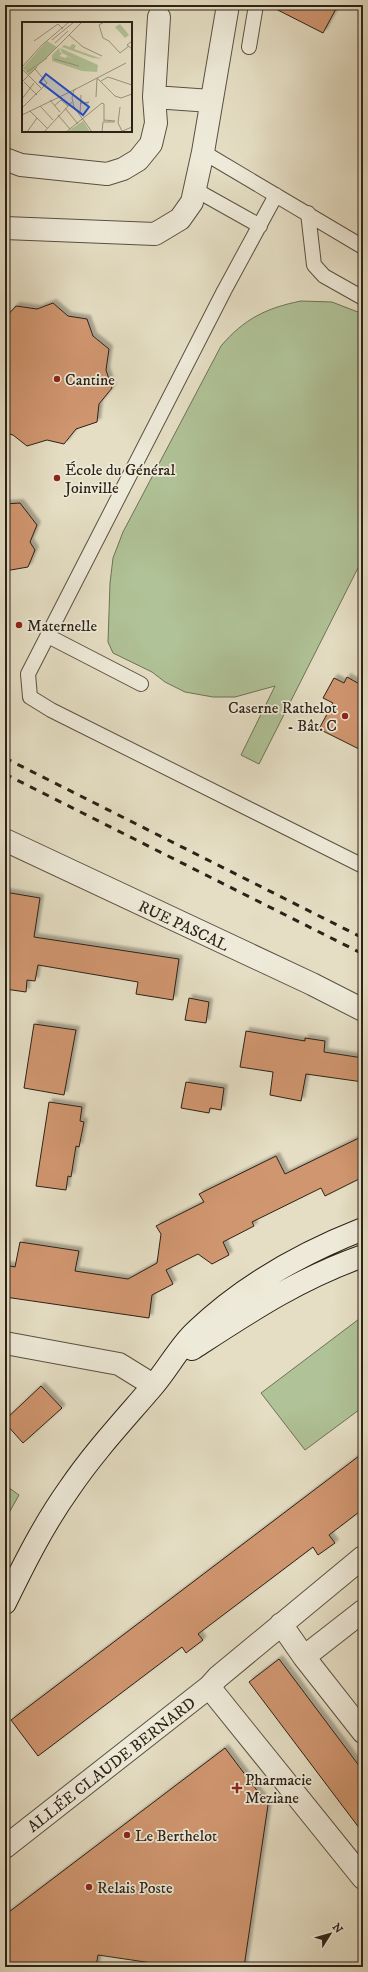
<svg xmlns="http://www.w3.org/2000/svg" width="368" height="1972" viewBox="0 0 368 1972" font-family="'IM FELL DW Pica',serif">
	<defs>
		<filter id="shadow"><feDropShadow dx="3.5" dy="-3.5" stdDeviation="1" flood-color="#0004"/></filter>
	</defs>
	<rect width="100%" height="100%" fill="#e5dec4"/>
	<filter id="stains"><feTurbulence type="fractalNoise" baseFrequency=".005" numOctaves="4"/><feColorMatrix values="0 0 0 0 .2 0 0 0 0 .09 0 0 0 0 .02 0 0 0 .5 -.17"/></filter>
	<radialGradient id="worn" r=".72"><stop offset=".6" stop-color="#630" stop-opacity="0"/><stop offset="1" stop-color="#630" stop-opacity=".3"/></radialGradient>
	<!-- green -->
	<path fill="#b0c297" stroke="#6e7257" d="M301,301L332,302L363,314V558L259,764L241,755L275,686L235,697H213L185,692L165,682L152,672L113,653L108,642L110,583L113,558L123,532L221,346C244,319 266,308 301,301Z
		M363,1316V1407L305,1450L261,1393Z
		M5,1485L19,1495L5,1520Z"/>
	<!-- building -->
	<path fill="#d09670" stroke="#2c2217" filter="url(#shadow)" d="M268,5H338L323,33Z
		M53,303L68,316L87,319L93,336L109,349L106,370L112,388L99,404L97,422L76,429L64,444L47,440L27,446L13,435L5,433V318L16,306L37,309Z
		M20,503L37,525L30,542L35,550L28,567L5,571V504Z
		M347,677L363,686V751L319,729L333,703L323,698L334,678L344,683Z
		M5,892L40,898L34,937L179,959L173,1000L136,994L138,982L38,965L35,981L27,980L26,992L5,989Z
		M189,998L209,1002L206,1023L185,1020Z
		M34,1024L76,1030L64,1095L24,1088Z
		M246,1031L305,1041V1038L325,1041L324,1052L363,1058V1082L306,1074L301,1101L270,1095L273,1072L240,1067Z
		M186,1082L224,1088L221,1110L210,1108L209,1113L181,1108Z
		M49,1102L82,1107L80,1121L84,1122L79,1147L76,1146L71,1177L68,1176L66,1190L36,1186Z
		M363,1136V1177L325,1196L321,1188L252,1222L254,1226L223,1242L229,1255L212,1264L198,1254L166,1270L173,1284L152,1295L149,1318L5,1297V1265L15,1267L20,1242L79,1251L75,1271L128,1279L157,1263L161,1234L156,1226L204,1202L199,1194L276,1156L285,1174Z
		M41,1386L62,1408L23,1443L5,1423V1420Z
		M363,1453V1509L329,1535L335,1543L318,1555L313,1547L198,1634L203,1640L186,1653L182,1647L38,1756L11,1720Z
		M279,1659L363,1771V1833L249,1682Z
		M225,1748L268,1805L244,1967H179L98,1955L96,1967H5V1915Z"/>
	<g fill="none" stroke-linecap="round" stroke-linejoin="round">
		<!-- lane casing -->
		<g stroke="#5a5142" stroke-width="16">
			<path id="lane" d="M249,47L256,5
				M203,152L363,247
				M194,189L260,226
				M276,195L224,291L28,674L30,697L51,710L363,866
				M308,213L314,265L324,276L363,298
				M48,636L141,684"/>
		</g>
		<!-- street casing -->
		<g stroke="#5a5142" stroke-width="24">
			<path id="street" d="M154,97L211,101
				M5,159L21,165L107,174L123,169L138,160L151,144L156,123L154,97L159,17
				M5,228L155,234L180,219L192,202L203,152L228,5
				M5,840L312,984L363,1010
				M5,1343L119,1364L153,1385
				M281,1624L304,1657L363,1732
				M304,1657L363,1611
				M209,1687L363,1878
				M5,1847L209,1687L218,1677L363,1557"/>
		</g>
		<!-- secondary casing -->
		<g stroke="#2c2217" stroke-width="24">
			<path id="secondary" d="M192,1349C249,1312 298,1279 363,1256
				M5,1603C24,1564 44,1524 69,1489C94,1452 124,1420 153,1386C167,1370 181,1344 196,1331C244,1285 302,1253 363,1229"/>
		</g>
		<!-- lane -->
		<use href="#lane" stroke="#eeead9" stroke-width="14"/>
		<!-- street -->
		<use href="#street" stroke="#eeead9" stroke-width="22"/>
		<!-- secondary -->
		<use href="#secondary" stroke="#eeead9" stroke-width="22"/>
		<!-- rail -->
		<path stroke="#2c2217" stroke-width="3" stroke-dasharray="7 7" stroke-linecap="butt" d="M5,758L363,938
			M5,774L363,954"/>
	</g>
	<!-- markers -->
	<g fill="#8f2418" stroke="#eeead9" stroke-width="1.5">
		<circle cx="57" cy="379" r="4"/>
		<circle cx="57" cy="478" r="4"/>
		<circle cx="19" cy="625" r="4"/>
		<circle cx="345" cy="716" r="4"/>
		<path d="M235 1782h4v4h4v4h-4v4h-4v-4h-4v-4h4z"/>
		<circle cx="127" cy="1835" r="4"/>
		<circle cx="89" cy="1887" r="4"/>
	</g>
	<g text-anchor="middle" stroke-width="3.5" stroke-linejoin="round" paint-order="stroke">
		<!-- poi labels -->
		<g font-size="16" fill="#2c2217" stroke="#eeead9" text-anchor="start">
			<text x="65" y="385">Cantine</text>
			<text x="65" y="475">École du Général<tspan x="65" dy="18">Joinville</tspan></text>
			<text x="27" y="631">Maternelle</text>
			<text x="337" y="713" text-anchor="end">Caserne Rathelot<tspan x="337" dy="18">- Bât. C</tspan></text>
			<text x="245" y="1785">Pharmacie<tspan x="245" dy="18">Meziane</tspan></text>
			<text x="135" y="1841">Le Berthelot</text>
			<text x="97" y="1893">Relais Poste</text>
		</g>
		<!-- street labels -->
		<g font-size="16" fill="#2c2217" stroke="#eeead9">
			<text transform="translate(184 925) rotate(25)" y="6">RUE PASCAL</text>
			<text transform="translate(111 1764) rotate(-38)" y="6">ALLÉE CLAUDE BERNARD</text>
		</g>
	</g>
	<!-- overview -->
	<g transform="translate(22 22)">
		<rect width="110" height="110" fill="#e5dec4"/>
		<path d="M98,2L107,13L103,16L93,5ZM25,19L35,25L7,53L1,46ZM50,22L54,23L52,27L80,37L71,36L40,25L42,23L48,25ZM37,26L38,30L40,32L37,34L44,36L45,34L52,38L46,34L40,31L38,26L76,43L75,50L60,49L30,39V33ZM61,99L68,110H45Z" fill="#b0c297"/>
		<path fill="none" stroke="#9b937f" stroke-width="1" d="M82,0L77,3L81,16L87,19L98,31L107,24M47,13L61,25L80,34M30,18L52,0M12,19L36,2L41,7M110,19L105,23L110,27M33,21L46,9M23,37L60,0M32,37L57,44M0,45L20,23L47,0M0,47L20,67M5,50L25,36M110,53V77M75,56L93,74L99,76L110,72M79,59L86,55L110,63M0,60L15,45M2,60L15,73M74,75L75,57M0,77L12,61M28,78L38,90M58,81H66L67,80L61,81M18,84L31,98M32,84L39,78L46,84M98,85L96,101L100,109M0,86L25,61L13,47M43,86L56,102M8,89L25,106M58,92L59,73M0,93L54,67M36,93L48,107M5,110L15,96M22,110L50,80M44,110L80,81L82,82V99M70,110L52,85L50,76L52,68L104,41M80,110L81,100H92L93,99L82,98M98,110L110,105"/>
		<path fill="#1d4ed8" fill-opacity="0.15" stroke="#1d4ed8" stroke-width="2" d="M24,52L67,85L61,93L18,60Z"/>
		<rect width="110" height="110" fill="none" stroke="#2c2217" stroke-width="2"/>
	</g>
	<!-- margin -->
	<rect width="368" height="1972" fill="none" stroke="#e5dec4" stroke-width="20"/>
	<rect x="6" y="6" width="356" height="1960" fill="none" stroke="#2c2217" stroke-width="2"/>
	<rect x="10" y="10" width="348" height="1952" fill="none" stroke="#2c2217"/>
	<!-- north arrow -->
	<g transform="translate(330 1934) rotate(53)" stroke="#eeead9" stroke-width="3" paint-order="stroke">
	<path d="M0-3L7 15L0 10L-7 15Z" fill="#2c2217"/>
	<text y="-6" font-size="11" font-weight="bold" text-anchor="middle" fill="#2c2217">N</text>
	</g>
	<rect width="100%" height="100%" filter="url(#stains)"/>
	<rect width="100%" height="100%" fill="url(#worn)"/>
</svg>
